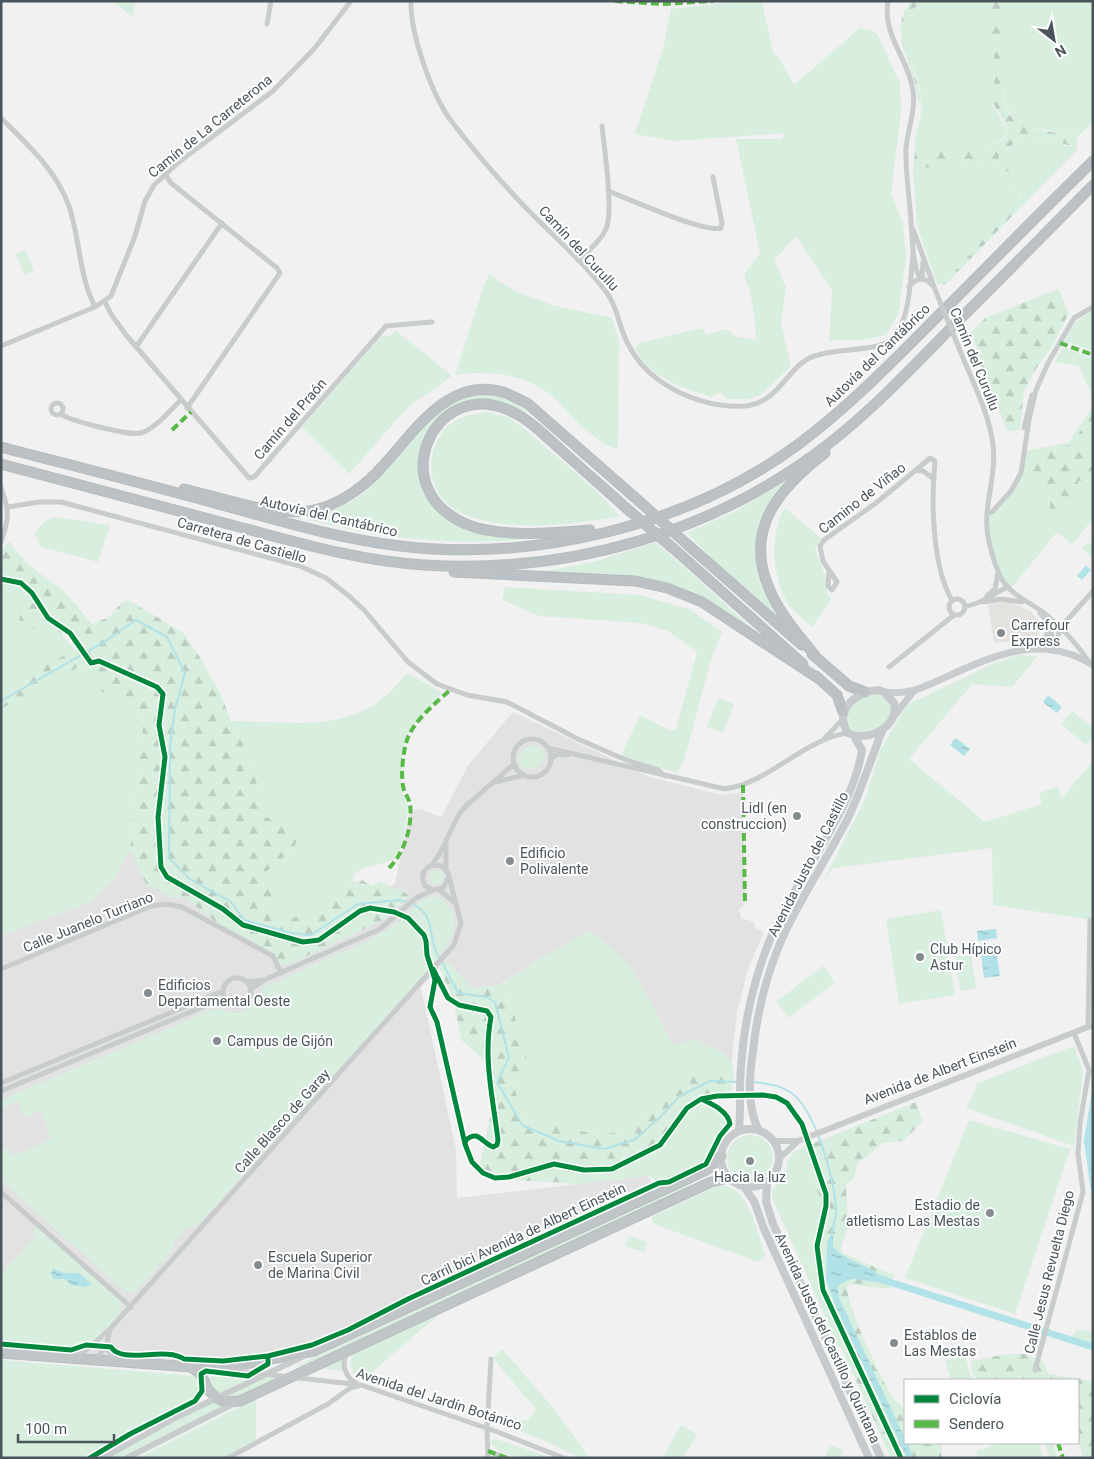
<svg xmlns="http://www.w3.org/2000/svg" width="1094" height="1459" viewBox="0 0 1094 1459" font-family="Roboto,sans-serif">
	<defs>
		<pattern id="forest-firs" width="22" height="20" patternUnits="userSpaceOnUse" patternTransform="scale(1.25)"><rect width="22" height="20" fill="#d8eede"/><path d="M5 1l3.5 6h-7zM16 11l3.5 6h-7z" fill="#bbcec1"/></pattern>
		<pattern id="water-ripples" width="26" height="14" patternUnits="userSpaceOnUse" patternTransform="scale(1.25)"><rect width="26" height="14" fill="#b1e2e7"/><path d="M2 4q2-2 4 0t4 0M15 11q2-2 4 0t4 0" fill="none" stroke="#92babe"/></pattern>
	</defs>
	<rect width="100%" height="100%" fill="#f1f1f1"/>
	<!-- commercial -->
	<path fill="#e5e3df" d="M998,602H1011L1032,612L1040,627L1038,636L1033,639L994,643L988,605Z"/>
	<!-- education -->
	<path fill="#e3e2e3" d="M513,712L650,777L721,795L743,792L745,903L739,910L741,918L754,922L755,928L764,932L748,969L737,1012L730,1076L721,1052L694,1039L674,1047L633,970L590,931L539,959L490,991L462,994L444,963L421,987L456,1150L457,1198L648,1176L657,1194L314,1351L218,1369L1,1348V936L90,902L115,878L130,849L223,903L365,900L395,884L410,812L419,809L441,817L469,764Z"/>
	<!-- green -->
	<path fill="#d8eede" d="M112,1H135L133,17Z
		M744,1H762L773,53L780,59L794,85L860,28L872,30L878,36L900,83L901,112L891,193L903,223L906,257L898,315L886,335L863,340H837L829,342L832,290L796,236L774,260L786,287L781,323L791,366L762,394L750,399H727L721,392L712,397C683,389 650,377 635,349L639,343L702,328L707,335L726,329L737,337L756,340C755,319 753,295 744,275L760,253L736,139H782L785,133L675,141L635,134L664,45L671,9Z
		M923,1H969L986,8L994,42L997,79L993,106L1007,130C1000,158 938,151 915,151C913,134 922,121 922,105C922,78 895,36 911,11C914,7 920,4 923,1Z
		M1005,1H1093V123L1077,137L1043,129L1025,127L1015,121L1005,105Z
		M1024,139L1056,141L1066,146H1077V150L1019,209L1022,194L997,160L1004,151Z
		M988,161C1003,167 1018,187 1016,204L943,284H937L917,225L913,169Z
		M26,250L34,271L24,275L16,254Z
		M489,275L517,292L552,305L612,318L619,342L618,449C606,446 598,439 588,432C573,420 562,403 547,392C518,373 488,370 455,375L484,285Z
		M1093,310V351L1064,341L1075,322Z
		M395,330L452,376L407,408L349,474L302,427L381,336H391Z
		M1063,347L1093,359V398L1079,366L1055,362Z
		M479,394C495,396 519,398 528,413C520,413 514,407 507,404C496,400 481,398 470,401C410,418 399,498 457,525C477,535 516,529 531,539C456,546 383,539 310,520C331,511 354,503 371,487C407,452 424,403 479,394Z
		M1093,406V519L1072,544L1057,532L1013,586L1007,587L990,544L987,514L994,511L1021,473L1024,451L1068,443Z
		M487,412L508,417L522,427L589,484L620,516C574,525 500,534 458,511C423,493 423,443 454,421C464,415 475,414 487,412Z
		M784,482C748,533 746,558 776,614L712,559L687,533L736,511Z
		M785,508L821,538L815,549L825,575L828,596L832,598L812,627C804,619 792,611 787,602C772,574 769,535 785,508Z
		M56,517L110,525L98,562L39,546L38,539L34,535C38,526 46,519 56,517Z
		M656,542L761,636L657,583L535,573L593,562Z
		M1088,542L1093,546V558L1082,549Z
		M1,582L18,586L57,628L94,673L99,688L120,693L127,702L139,706L143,727L130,849L115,878L90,902L1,936Z
		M505,587L639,595L689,609L722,632L710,663L684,761L677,773L621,756L640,715L671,731L676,729L697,652L668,631L641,623L539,616L502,600Z
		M1019,655L1038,656L1012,687L972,684L909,759L985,822L1042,804L1039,793L1058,787L1062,798L1093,761V920L993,905L992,848L833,868L822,883L866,797L880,750L907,705L992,664Z
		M408,673L442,693L411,728L404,742L401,786L408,808L404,837L398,853L393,860L362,869L354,874L353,882L341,886L321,906L288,920L264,910L262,875L295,848L264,817L257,784L246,750L231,721C281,721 333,732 377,703C388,695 398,683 408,673Z
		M878,690L891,697L894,716L876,733H848L843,712L852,700Z
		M718,698L734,704L723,733L707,727Z
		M1072,711L1093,728V738L1086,745L1061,724Z
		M534,745L542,748L545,758L536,768L524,769L518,761C520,752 525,747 534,745Z
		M429 877a7 7 0 1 1 14 0a7 7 0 1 1-14 0Z
		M432,896C442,898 446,901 451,910C462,930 443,950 432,966L197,1226L188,1227L173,1243L174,1248L136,1291L131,1293L121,1288L1,1180V1151L8,1148L11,1157L51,1139L41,1110L25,1118L18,1101L1,1108V1100L214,1009C222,1008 226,1012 234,1013C251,1014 254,997 264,987L372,939L400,921L421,900Z
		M941,910L955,995L899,1004L886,919Z
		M590,931L615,951L633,970L674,1046L694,1039C714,1049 734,1051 734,1077L718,1073L652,1110L631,1129L601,1135L531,1121L522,1112L513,1083L527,1058L511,1004L502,984L539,959Z
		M971,954L976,988L960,991L956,956Z
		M823,966L835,982L789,1018L776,1002Z
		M1074,1046L1083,1071L1074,1146L966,1108L978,1083Z
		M705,1102L718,1109L728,1122L707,1162L668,1181L659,1182L648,1176L569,1185C576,1174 621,1169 637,1161C645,1157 656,1151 663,1145C679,1129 682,1110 705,1102Z
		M969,1120L1070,1149L1015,1314L905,1278Z
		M727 1158a23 23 0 1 1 46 0a23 23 0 1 1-46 0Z
		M804,1147L819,1196L820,1226L815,1244L822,1292L847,1346L839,1348L772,1198L773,1190L786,1170L787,1161L793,1153Z
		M688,1185L689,1188L302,1367L296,1366Z
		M719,1185C752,1187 755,1232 766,1256L758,1262L654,1224L652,1218L654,1216Z
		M38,1225L120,1297C126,1321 110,1329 94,1345H86L71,1350L1,1344V1274L37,1235L33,1231Z
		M629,1236L647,1242L644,1252L625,1246Z
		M444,1310L364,1379L353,1373L350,1362L354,1353Z
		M1077,1329L1093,1332V1344L1072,1337Z
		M502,1349L555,1410L589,1458H581L536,1437L491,1422V1419L528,1420L535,1411L534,1407L493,1358Z
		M965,1355L972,1380H951L945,1360Z
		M343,1356V1371L316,1368Z
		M1,1360L197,1376L201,1392L193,1401L86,1458H1Z
		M267,1373L293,1376L127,1458H103Z
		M212,1376L248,1379L216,1395L208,1378Z
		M256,1399V1440L223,1458H138Z
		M681,1425L697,1434L683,1458H668L664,1455Z
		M493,1438L552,1458C534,1458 501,1459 491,1443Z
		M1001,1443H1039L1044,1458H978L976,1451Z
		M1045,1443H1053L1057,1458H1049Z
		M830,1445L843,1450L840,1458H825Z"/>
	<!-- forest -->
	<path fill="url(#forest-firs)" d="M912,1H923C920,4 914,7 911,11C897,34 920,81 922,108C916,101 917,90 915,82C907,55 889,25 912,1Z
		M969,1H1005C1004,27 1007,52 1006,78C1006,87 1002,95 1005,104C1006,109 1011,117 1015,121C1022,128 1064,134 1077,137V146C1068,146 1062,143 1054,141C1030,137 1011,139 997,160C1016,176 1025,183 1019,209L944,286L943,284L1016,204C1018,187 1003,167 988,161L913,169L915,151C932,151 1009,156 1007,130C1006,117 992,110 992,96C992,89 995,83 995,77C996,52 991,31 986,8Z
		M1058,289L1069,313L1050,350L1037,367L1024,391L1020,430L1008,431L982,372L981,361L971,333L985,318Z
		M1093,414C1093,431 1084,436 1087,456L1093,454V481H1078L1077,492L1079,499L1073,509L1054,522C1049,514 1051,510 1050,502C1048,493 1034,484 1027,478L1029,452L1070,445Z
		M9,541C15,547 16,554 24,558L23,561L65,592L92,624L109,617L122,602L129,600L183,633L198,654L220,693L231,721L246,750L257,784L264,816L297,832L295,848L262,875L277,896L265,910L288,920L321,906L341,886L362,880L372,886L379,881L409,895L384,920L285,966L229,932L184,897L173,898L147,886L130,849L143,727L139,706L127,702L120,693H104L99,688L88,662L37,689L18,702L1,708V692L48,663L86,646C72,637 57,627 39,631L19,620L22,608L32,602L18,586L1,582V553Z
		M446,961C456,966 461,980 473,988L502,984L511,1004L527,1058L513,1084L522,1112L531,1121L601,1135L631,1129L652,1110L672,1087L701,1073H718L734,1077L731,1091L713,1093L687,1106L663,1139L632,1159L569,1183L487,1179L480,1163L491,1113L493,1067L462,1041L452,996L439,967Z
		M916,1102L923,1121L903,1141L883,1143L858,1163L854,1178L846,1184L848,1229L841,1246L842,1253L894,1275L890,1289L847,1284C845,1304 881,1379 893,1397C896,1402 900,1405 904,1408L905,1443H942L941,1458H891L841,1347L851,1345L826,1291L820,1247L819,1196L804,1147Z
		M1007,1354H1025L1043,1362L1049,1374L1093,1381V1458H1083L1078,1438V1380H978L972,1373L971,1361Z"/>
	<!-- water -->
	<path fill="url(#water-ripples)" d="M1086,565L1091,570L1082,580L1077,576Z
		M1048,695L1062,707L1057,713L1043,702Z
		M956,738L970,749L964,756L950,745Z
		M996,929L997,938L978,941L977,931Z
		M995,944L1000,976L984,978L980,947Z
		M1093,1085V1207L1084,1140Z
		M833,1229V1247C848,1263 871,1265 886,1280C867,1287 858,1270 838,1286L839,1298L914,1458H907L836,1307L826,1279L827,1243Z
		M53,1269L65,1273H79L92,1284L84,1287L71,1285L65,1279H53L51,1272Z"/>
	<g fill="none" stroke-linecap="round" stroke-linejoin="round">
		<!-- stream -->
		<path stroke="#b1e2e7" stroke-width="2" d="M1,701L104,642L136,620L167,637L185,673L175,709L170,747L169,858L190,879L231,902L244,920L291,933L311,935L358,904L399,900L408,902
			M412,903C439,919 426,937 439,958
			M442,962L458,993L487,997L495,1002L509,1058L497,1082L522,1125L559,1141L604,1149L634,1140L659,1118L680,1096L710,1081L738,1082
			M753,1082C765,1083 780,1085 790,1092C816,1109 836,1183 836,1213C836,1219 833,1226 832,1232"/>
		<!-- canal -->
		<path stroke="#b1e2e7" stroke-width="7" d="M877,1278L1093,1347"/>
		<!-- trunk casing -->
		<g stroke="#b7bcbf" stroke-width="11">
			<path id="trunk" d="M1,1353L218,1369L314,1351L696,1175L708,1169L721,1156
				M192,1368L201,1374L208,1390L217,1398L225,1402L240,1401L711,1182L728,1178"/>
		</g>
		<!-- motorway casing -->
		<g stroke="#b7bcbf" stroke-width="11">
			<path id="motorway" d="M1,447C74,466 146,484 218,504C278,520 338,539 400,546C534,562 687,526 796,446C849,407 893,361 939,315C990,264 1041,212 1093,161
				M1,464C75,484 150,503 224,523C289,540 356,561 424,565C570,574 715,533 831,442C873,409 911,369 948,331C996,283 1045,234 1093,185
				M184,489C224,498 282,521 322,508C344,501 366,485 381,468C414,433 448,374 506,393C513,396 520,400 527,403L640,502
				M590,530C557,533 497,538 466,524C383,488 434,380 506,409C527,417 543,434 560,449C582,469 604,488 625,507
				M688,545L802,645
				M674,549L803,664
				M454,572L635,581L667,588L702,602L819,679
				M812,654L849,686L865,692
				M816,657C800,636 779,614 769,588C743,528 781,487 825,453
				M816,676L837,695L843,712"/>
		</g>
		<!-- minor -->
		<path stroke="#c9cccc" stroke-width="5" d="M411,1C410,33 431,92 449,118C473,150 500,181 528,210C553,236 582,260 604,289C618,306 618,325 628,344C635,358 647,372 660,381C684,398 716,408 745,406C783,402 787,362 818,355C838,349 861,351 881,345C911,336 910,280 913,254
			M888,1C882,36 909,59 913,91C916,109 908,129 906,148C905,173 910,199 911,223C913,243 912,261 920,279
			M267,24L271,1
			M1,118C28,145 56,170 69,206C80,239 79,276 95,307
			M165,174L171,183L277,268L280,273L187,408
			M608,191C629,199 704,233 721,228L722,223L713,177
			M913,229L936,292
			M578,260C588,251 600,242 606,229C614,212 604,147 602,126
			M922,279L923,262
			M909,287C915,278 925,276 932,285
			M105,302L111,314L126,335L249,478L254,477L386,326L432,322
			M1,346L95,307L111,296L135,236L145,201L154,185L179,162L273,91L314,49L351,1
			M136,347L222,223
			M959,348C971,379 989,412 993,445C996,468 989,490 987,513C985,533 992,558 1000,576C1011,597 1032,602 1049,617C1064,630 1078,645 1089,662
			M1048,363L1074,318L1093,307
			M51 409a6 6 0 1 1 12 0a6 6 0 1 1-12 0Z
			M61,414C70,421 130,436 141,433C155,429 170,410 181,400
			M1024,428L1032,395
			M934,479L923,471L916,470L930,458L935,461C931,499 932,567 952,600
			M1,488C10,511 9,519 1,542
			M8,507L39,502H61L300,566L326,578L349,596L364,610L408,662L437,684L467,695L507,702L578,739L626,760L658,770L665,776
			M987,514L993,511L1011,491L1021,473L1029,420L1036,390L1049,361
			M829,572L828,586L832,590L837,582L823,561L820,546L824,540L876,503L916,470
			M987,596L995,589L998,573
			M949 607a8 8 0 1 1 16 0a8 8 0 1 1-16 0Z
			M984,602L1001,599L1022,602
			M965,607L980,602L1007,587
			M1061,627L1093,591
			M1051,628L1053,650
			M1031,648C1042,642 1048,638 1049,625L1040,613
			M1054,648L1061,627
			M889,667L954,615
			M825,738L841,721
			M513 758a19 19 0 1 1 38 0a19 19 0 1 1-38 0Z
			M548,748L725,789C770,783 803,739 848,733
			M551,758L558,754L568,755
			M496,782L524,775
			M432,865L440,853L459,814L466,806L514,764
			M446,869V845
			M439,890L454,902
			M1,969L151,906L166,904L182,907L273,956L281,973
			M223 992a14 14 0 1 1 28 0a14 14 0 1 1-28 0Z
			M246,982L264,980
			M250,990L264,980L380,929L416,898L433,890
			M1088,1027L1090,920
			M1,1083L223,991
			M1,1091L224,998
			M1,1192L131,1307
			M106,1347L113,1358
			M348,1352C340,1363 345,1377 356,1383
			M71,1354L84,1352L110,1329L454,945L461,923L448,873L442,866L432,865C423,869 420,877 425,886L433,890L443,888L448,879
			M98,1356L106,1347L110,1330
			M228,1370L361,1385L495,1431L564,1458
			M1035,1370L1083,1192L1078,1154L1080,1123L1089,1070L1074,1033
			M488,1451L507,1458
			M228,1458L328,1404L350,1388L358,1386
			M488,1458L487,1428L491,1359"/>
		<!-- tertiary -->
		<path stroke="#c9cccc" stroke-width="6" d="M775,1141H798L1093,1025
			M780,1158L798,1141
			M103,1458L177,1417L304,1356
			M127,1458L235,1403"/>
		<!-- secondary -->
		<path stroke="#c9ccce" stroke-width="7" d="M884,692C910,695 922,688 946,677C995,655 1041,633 1093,665
			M894,716L913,692"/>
		<!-- primary -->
		<path stroke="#c6cacc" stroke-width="8" d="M878,690L884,692L894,703C900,727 867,743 848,733C833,711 855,692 878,690Z
			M721 1158a29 29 0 1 1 58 0a29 29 0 1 1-58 0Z
			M758,1129C747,1105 749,1077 753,1051C757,1013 766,976 781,941C800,898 827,859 848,818C862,789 871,758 883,729
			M739,1130C741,1109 739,1088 741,1066C744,1022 754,978 771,937C796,877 852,814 862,750L854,736
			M767,1183L766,1201L773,1224L881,1458
			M744,1187L754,1201L764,1229L869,1458"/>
		<!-- trunk -->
		<use href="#trunk" stroke="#c0c6c8" stroke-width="9"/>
		<!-- motorway -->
		<use href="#motorway" stroke="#bbc1c4" stroke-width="9"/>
		<!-- motorway-bridge casing -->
		<g stroke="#b7bcbf" stroke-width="11" stroke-linecap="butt">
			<path id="motorway-bridge" d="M640,502L688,545
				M625,507L674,549"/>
		</g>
		<!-- minor-bridge -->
		<path stroke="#c9cccc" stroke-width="5" d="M936,292L959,348"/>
		<!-- motorway-bridge -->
		<use href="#motorway-bridge" stroke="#bbc1c4" stroke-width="9"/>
		<!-- quiet -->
		<path stroke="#58b947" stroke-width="4" stroke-dasharray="8 4" stroke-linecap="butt" d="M615,1L663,4L713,1
			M1060,343L1093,355
			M172,430L191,412
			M743,785L745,903
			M389,868C404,854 413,825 410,804C409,799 406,795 404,790C400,777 403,752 407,740C414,720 435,704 450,690
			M1058,1443L1063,1458
			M488,1451L507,1458"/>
		<!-- cycleway casing -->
		<g stroke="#fff" stroke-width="8">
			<path id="cycleway" d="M1,579L21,583L32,593L48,618L70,633L91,663L99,661L157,687L163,694L159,725L165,757L158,817L161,867L167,877L223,909L243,925L303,942L319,940L360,911L370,908L394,912L408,918L424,935L426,941L427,955L435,980L430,1007L437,1022L465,1144
				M433,969L448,998L459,1005L487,1011L491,1017C483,1059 493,1098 498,1140L497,1145L493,1147C482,1143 478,1129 466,1140L465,1144L472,1162L483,1173L495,1178L509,1177L554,1164L584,1170L612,1169L660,1145L687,1108L701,1099L717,1096L763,1095L776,1097L787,1103L802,1124L826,1194V1206L817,1246L823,1290L901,1458
				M1,1344L71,1350L86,1345L111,1347C122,1365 165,1346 184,1359L223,1361L268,1356V1364L248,1376L206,1371L201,1374L202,1391L195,1401L130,1434L90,1458
				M268,1356L312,1345L348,1330L408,1299L633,1195L659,1183L669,1182L706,1164L720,1136L730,1124C728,1111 712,1104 701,1099"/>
		</g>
		<!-- cycleway -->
		<use href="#cycleway" stroke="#00873e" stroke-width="5"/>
	</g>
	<!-- markers -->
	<g fill="#848c90" stroke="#fff" stroke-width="2">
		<circle cx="1001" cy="633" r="5"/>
		<circle cx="797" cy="816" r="5"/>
		<circle cx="510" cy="861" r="5"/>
		<circle cx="920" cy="957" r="5"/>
		<circle cx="148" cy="993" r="5"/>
		<circle cx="217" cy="1041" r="5"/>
		<circle cx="750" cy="1161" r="5"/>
		<circle cx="990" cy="1213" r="5"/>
		<circle cx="258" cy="1265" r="5"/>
		<circle cx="894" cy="1343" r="5"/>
	</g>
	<g text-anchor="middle" stroke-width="4" stroke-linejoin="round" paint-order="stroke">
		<!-- street labels -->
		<g font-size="14" fill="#4a555b" stroke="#fff">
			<text transform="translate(210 126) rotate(-39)" y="5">Camín de La Carreterona</text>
			<text transform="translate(579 248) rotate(47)" y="5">Camín del Curullu</text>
			<text transform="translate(877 355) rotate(-44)" y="5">Autovía del Cantábrico</text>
			<text transform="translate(975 359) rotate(68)" y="5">Camín del Curullu</text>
			<text transform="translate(290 419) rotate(-49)" y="5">Camín del Praón</text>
			<text transform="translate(862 498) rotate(-38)" y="5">Camino de Viñao</text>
			<text transform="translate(329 516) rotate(13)" y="5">Autovía del Cantábrico</text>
			<text transform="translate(242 540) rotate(16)" y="5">Carretera de Castiello</text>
			<text transform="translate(808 864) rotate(-63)" y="5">Avenida Justo del Castillo</text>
			<text transform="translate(88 922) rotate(-22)" y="5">Calle Juanelo Turriano</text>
			<text transform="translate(940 1071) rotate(-21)" y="5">Avenida de Albert Einstein</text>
			<text transform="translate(282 1121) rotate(-48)" y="5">Calle Blasco de Garay</text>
			<text transform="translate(523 1234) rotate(-25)" y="5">Carril bici Avenida de Albert Einstein</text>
			<text transform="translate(1049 1272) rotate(-76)" y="5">Calle Jesus Revuelta Diego</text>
			<text transform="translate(828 1338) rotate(65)" y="5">Avenida Justo del Castillo y Quintana</text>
			<text transform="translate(439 1399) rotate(18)" y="5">Avenida del Jardín Botánico</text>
		</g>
		<!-- poi labels -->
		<g font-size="14" fill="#4a555b" stroke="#fff" text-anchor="start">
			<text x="1011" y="630">Carrefour<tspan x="1011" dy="16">Express</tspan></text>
			<text x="787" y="813" text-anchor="end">Lidl (en<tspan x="787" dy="16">construccion)</tspan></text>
			<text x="520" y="858">Edificio<tspan x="520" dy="16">Polivalente</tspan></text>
			<text x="930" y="954">Club Hípico<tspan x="930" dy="16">Astur</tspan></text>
			<text x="158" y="990">Edificios<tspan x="158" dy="16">Departamental Oeste</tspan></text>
			<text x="227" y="1046">Campus de Gijón</text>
			<text x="750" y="1182" text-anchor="middle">Hacia la luz</text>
			<text x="980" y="1210" text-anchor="end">Estadio de<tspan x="980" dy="16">atletismo Las Mestas</tspan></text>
			<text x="268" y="1262">Escuela Superior<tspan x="268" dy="16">de Marina Civil</tspan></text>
			<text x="904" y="1340">Establos de<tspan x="904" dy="16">Las Mestas</tspan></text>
		</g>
	</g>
	<!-- border -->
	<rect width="1094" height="1459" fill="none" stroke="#4a555b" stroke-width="5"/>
	<!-- legend -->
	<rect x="904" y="1379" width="175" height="65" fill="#ffffff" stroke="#b7bbbd"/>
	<rect x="914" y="1395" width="25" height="8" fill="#00873e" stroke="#b7bbbd"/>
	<text x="949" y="1404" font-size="15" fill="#4a555b">Ciclovía</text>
	<rect x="914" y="1420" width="25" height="8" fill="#58b947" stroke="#b7bbbd"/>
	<text x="949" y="1429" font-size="15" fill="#4a555b">Sendero</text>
	<!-- north arrow -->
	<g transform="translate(1054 40) rotate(149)" stroke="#ffffff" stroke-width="4" paint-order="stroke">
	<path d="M0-4L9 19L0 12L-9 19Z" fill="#4a555b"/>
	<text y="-8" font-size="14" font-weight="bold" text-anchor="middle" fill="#4a555b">N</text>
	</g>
	<!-- scale -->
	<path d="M18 1434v8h96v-8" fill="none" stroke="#4a555b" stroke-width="2.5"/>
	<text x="25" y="1434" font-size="15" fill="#4a555b" stroke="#ffffff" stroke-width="4" paint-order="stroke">100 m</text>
</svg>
